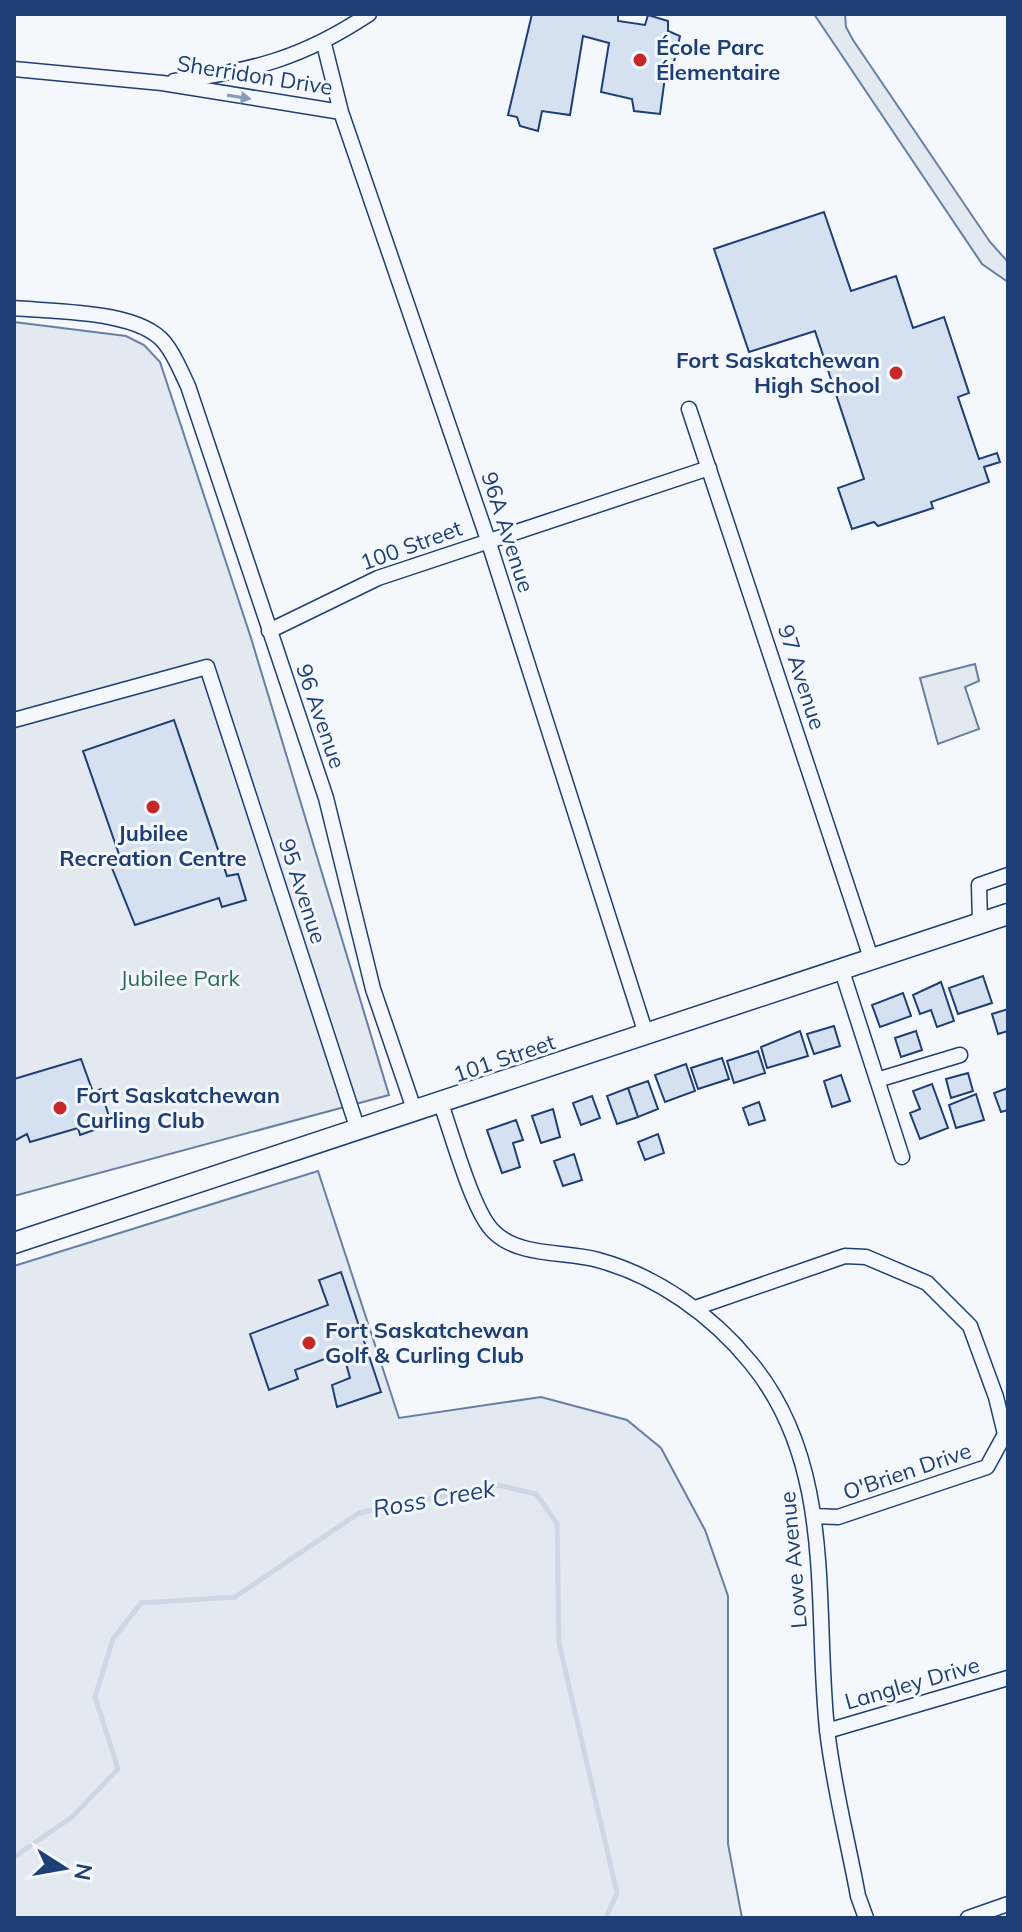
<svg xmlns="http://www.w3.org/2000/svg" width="1022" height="1932" viewBox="0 0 1022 1932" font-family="Mulish,sans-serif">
	<rect width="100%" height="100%" fill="#f4f7fb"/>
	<!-- green -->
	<path fill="#e3e9f0" stroke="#687fa3" stroke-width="2" d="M814,14H845L846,27L853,40L990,242L1008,262V282L982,264Z
		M14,322L126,336L144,345L160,362L251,638L389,1095L14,1196Z
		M975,664L979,681L965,687L979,729L938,744L920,678Z
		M318,1171L399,1418L541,1397L627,1420L661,1448L705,1530L728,1596V1844L742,1918H14V1266Z"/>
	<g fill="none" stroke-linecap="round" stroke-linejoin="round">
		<!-- stream -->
		<path stroke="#cfd7e4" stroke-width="5" d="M14,1857L72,1817L118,1769L95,1697L113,1639L141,1603L235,1597L359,1513L498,1485L536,1494L557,1523L559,1643L617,1893L606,1918"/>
	</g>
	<!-- building -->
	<path fill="#d5e0f0" stroke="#1d3f73" stroke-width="2" d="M532,14H618V21L645,25L648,15L668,21V31L680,36L670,79L665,77L660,114L634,111L632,99L601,92L609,43L583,36L570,115L542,111L538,131L520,126L517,117L508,115Z
		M824,212L851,291L896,276L913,328L944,317L969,393L958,397L979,459L997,453L1000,462L984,467L989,482L931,502L933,508L878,526L874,522L852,529L838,488L864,479L815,331L749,352L714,249Z
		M174,720L227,876L238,874L246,900L222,907L219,898L135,925L112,868L122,863L83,751Z
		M983,976L992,1003L958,1014L949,988Z
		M941,982L954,1021L937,1027L931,1010L920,1014L913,995Z
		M903,993L911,1016L880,1027L872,1005Z
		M1008,1009V1031L998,1034L992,1014Z
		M834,1026L840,1046L814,1054L807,1034Z
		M800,1031L808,1056L767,1068L761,1047Z
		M916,1031L922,1050L901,1057L895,1038Z
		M758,1051L765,1073L734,1083L727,1061Z
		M722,1058L729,1079L698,1089L691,1068Z
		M81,1059L93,1092L101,1089L111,1124L80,1135L78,1128L30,1142L27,1134L14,1141V1079Z
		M686,1064L695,1091L665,1102L655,1075Z
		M968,1073L973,1091L951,1098L946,1079Z
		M841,1075L850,1101L832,1107L824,1081Z
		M648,1081L658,1109L638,1117L628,1088Z
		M932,1084L948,1128L920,1139L910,1113L920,1109L913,1091Z
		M628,1088L638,1117L617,1124L607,1096Z
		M1008,1088V1110L1001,1112L994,1093Z
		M976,1094L984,1120L956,1128L949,1105Z
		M592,1096L600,1118L581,1125L573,1103Z
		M759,1102L765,1120L749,1125L743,1108Z
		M553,1109L560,1137L541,1143L532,1116Z
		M516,1120L523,1140L513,1143L520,1167L502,1173L487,1130Z
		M658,1134L664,1153L645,1160L638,1142Z
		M574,1154L582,1180L563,1186L554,1161Z
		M341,1272L381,1392L337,1407L332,1385L350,1378L343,1352L295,1370L298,1379L269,1390L250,1334L328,1305L319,1280Z"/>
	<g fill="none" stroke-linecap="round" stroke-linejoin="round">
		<!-- street casing -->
		<g stroke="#1d3f73" stroke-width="17">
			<path id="street" d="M324,44L341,112L488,540L646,1034
				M14,69L162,83L341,112
				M174,81C253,71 303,58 369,14
				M14,308C54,312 137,310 164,342C175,355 181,372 188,386L326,798L373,989L415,1112
				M689,409L871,958
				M269,631L378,578L709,468
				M14,720L207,667L358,1130
				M980,923L979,885L1008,875
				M841,968L902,1157
				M877,1080L960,1055
				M441,1104C452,1134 473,1213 494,1232C519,1257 566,1251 598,1260C657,1276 712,1315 751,1363C836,1466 814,1605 827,1729C833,1785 848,1841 858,1896L866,1918
				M695,1308L845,1256L866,1257L927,1283L970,1326L996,1397L1005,1434L987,1467L838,1517L814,1516
				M827,1731L1008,1678
				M968,1918L1008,1904"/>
		</g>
		<!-- secondary casing -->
		<g stroke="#1d3f73" stroke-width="23">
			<path id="secondary" d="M14,1243L1008,914"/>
		</g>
		<!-- street -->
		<use href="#street" stroke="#f4f7fb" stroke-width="14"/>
		<!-- secondary -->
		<use href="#secondary" stroke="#f4f7fb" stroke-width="20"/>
	</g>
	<!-- one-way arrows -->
	<defs><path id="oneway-solid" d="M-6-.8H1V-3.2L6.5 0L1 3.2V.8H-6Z" transform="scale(2)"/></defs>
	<use fill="#889bb7" href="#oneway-solid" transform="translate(239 97) rotate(9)"/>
	<!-- markers -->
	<g fill="#c62828" stroke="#f4f7fb" stroke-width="3">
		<circle cx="640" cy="60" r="8"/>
		<circle cx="896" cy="373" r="8"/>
		<circle cx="153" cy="807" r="8"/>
		<circle cx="60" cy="1108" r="8"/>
		<circle cx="309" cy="1343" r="8"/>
	</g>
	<g text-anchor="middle" stroke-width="6" stroke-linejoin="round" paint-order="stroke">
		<!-- poi labels -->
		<g font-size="22" font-weight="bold" fill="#1d3f73" stroke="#f4f7fb" text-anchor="start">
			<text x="656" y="55">École Parc<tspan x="656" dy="25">Élementaire</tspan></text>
			<text x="880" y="368" text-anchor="end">Fort Saskatchewan<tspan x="880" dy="25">High School</tspan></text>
			<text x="153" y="841" text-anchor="middle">Jubilee<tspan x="153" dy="25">Recreation Centre</tspan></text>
			<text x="76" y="1103">Fort Saskatchewan<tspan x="76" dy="25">Curling Club</tspan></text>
			<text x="325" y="1338">Fort Saskatchewan<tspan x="325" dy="25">Golf &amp; Curling Club</tspan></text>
		</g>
		<!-- street labels -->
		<g font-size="22" fill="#1d3f73" stroke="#f4f7fb">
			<text transform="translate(255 75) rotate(9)" y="8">Sherridon Drive</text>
			<text transform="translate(508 532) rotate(72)" y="8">96A Avenue</text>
			<text transform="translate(411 545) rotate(-20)" y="8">100 Street</text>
			<text transform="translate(802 677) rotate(72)" y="8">97 Avenue</text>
			<text transform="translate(321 716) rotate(71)" y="8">96 Avenue</text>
			<text transform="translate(303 891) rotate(72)" y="8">95 Avenue</text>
			<text transform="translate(504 1058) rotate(-19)" y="8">101 Street</text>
			<text transform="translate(907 1471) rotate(-19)" y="8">O'Brien Drive</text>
			<text transform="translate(793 1560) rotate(-95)" y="8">Lowe Avenue</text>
			<text transform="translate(912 1683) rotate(-16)" y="8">Langley Drive</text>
		</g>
		<!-- park labels -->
		<g font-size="22" fill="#2c6c60" stroke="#f4f7fb">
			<text x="180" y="986">Jubilee Park</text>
		</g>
		<!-- water labels -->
		<g font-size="24" font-style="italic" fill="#1d3f73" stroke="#f4f7fb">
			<text transform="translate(434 1499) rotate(-10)" y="8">Ross Creek</text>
		</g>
	</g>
	<!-- border -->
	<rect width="1022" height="1932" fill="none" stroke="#1d3f73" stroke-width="32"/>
	<!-- north arrow -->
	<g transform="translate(64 1868) rotate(101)" stroke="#f4f7fb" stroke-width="6" paint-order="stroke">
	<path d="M0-6L14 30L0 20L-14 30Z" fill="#1d3f73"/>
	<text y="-12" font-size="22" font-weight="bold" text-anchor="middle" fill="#1d3f73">N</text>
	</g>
</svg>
